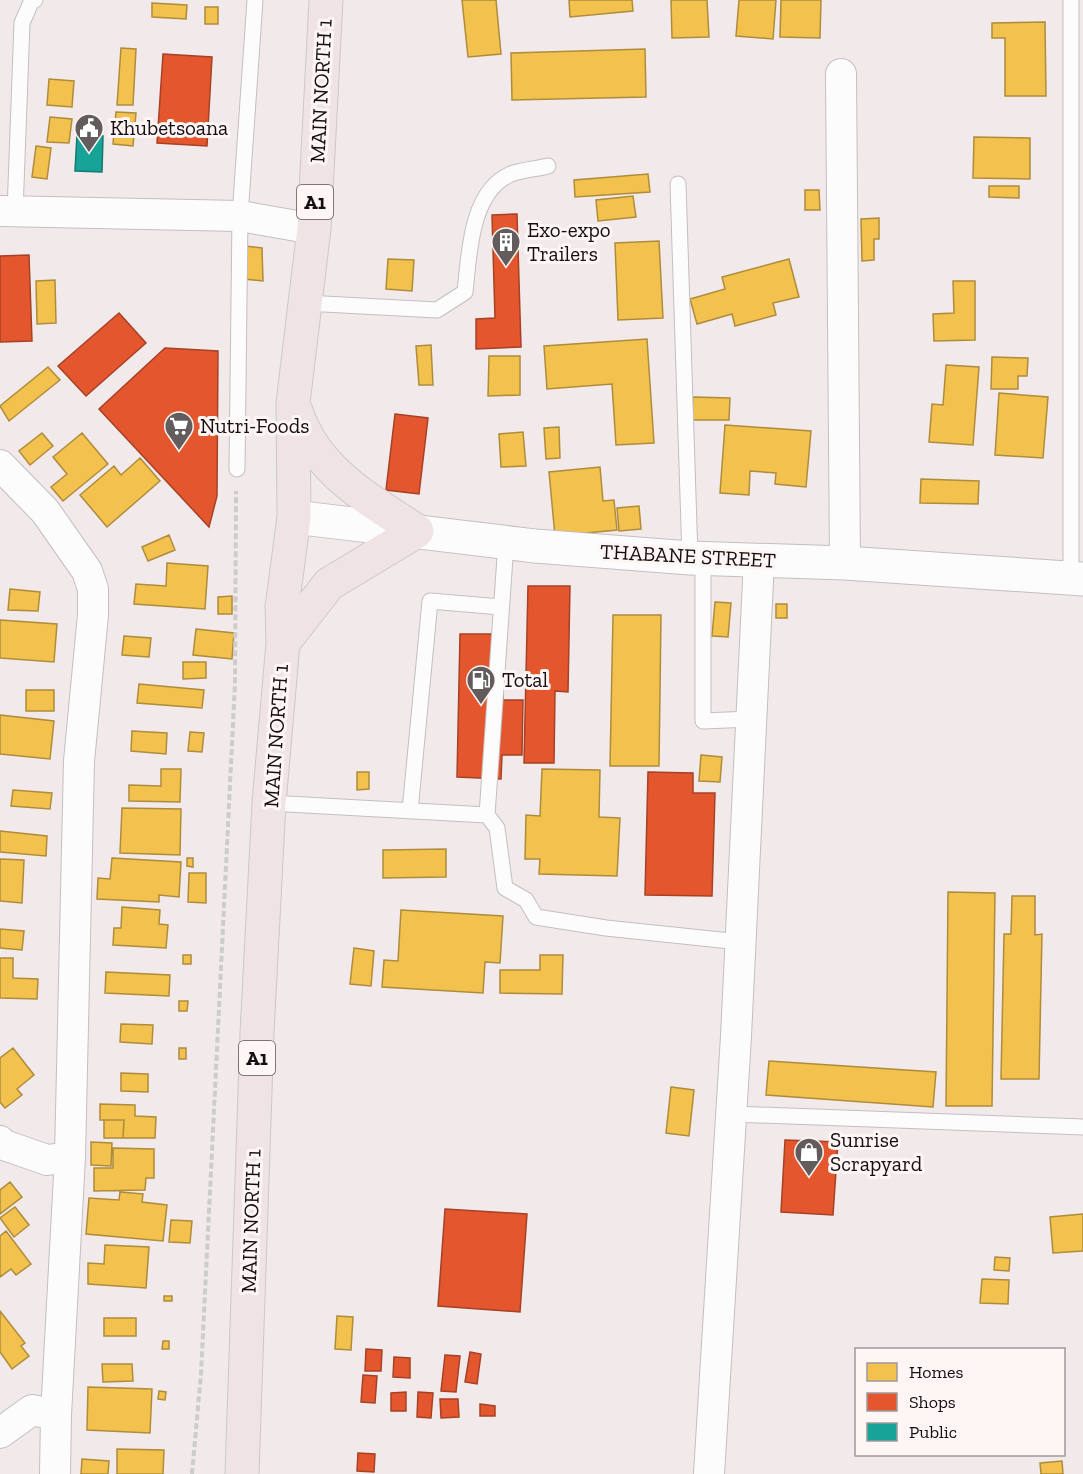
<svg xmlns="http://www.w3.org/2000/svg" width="1083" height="1474" viewBox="0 0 1083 1474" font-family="'Zilla Slab',serif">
	<rect width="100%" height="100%" fill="#f2eaea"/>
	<!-- homes -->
	<path fill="#f2c14e" stroke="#af8c3b" stroke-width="1.5" d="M462,0H496L501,54L468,57Z
		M569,0H632L633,11L570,17Z
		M671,0H707L709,37L672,38Z
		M739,0H776L773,39L736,36Z
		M781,0H821L820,38L780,37Z
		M152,3L187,5L186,19L152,17Z
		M205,7H218V24H205Z
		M1045,22L1046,96H1005V38H992V23Z
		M121,48L136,49L133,105H117Z
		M645,49L646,97L512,100L511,53Z
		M49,79L74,81L72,107L47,105Z
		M116,112L136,113L133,146L113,144Z
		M50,117L72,119L69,143L47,142Z
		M974,137L1030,138V179L973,178Z
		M36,146L51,148L47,179L32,177Z
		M648,174L650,192L575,197L574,180Z
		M989,186H1019V198L989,197Z
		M805,190H819L820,210H805Z
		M633,196L636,217L598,221L596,200Z
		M879,218V239H874V260L862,261L861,219Z
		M659,241L663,318L618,320L615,243Z
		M245,246L262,248L263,281L243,279Z
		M388,259L414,260L412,291L386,289Z
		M789,259L799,297L773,303L776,315L735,326L732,314L697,324L690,299L725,289L722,277Z
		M55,280L56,323L37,324L36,281Z
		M953,281H975V340L934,341L933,314L954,313Z
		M647,339L654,443L616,445L612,384L547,389L544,346Z
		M431,345L433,385H419L416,346Z
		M489,356H520V395L488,396Z
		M992,357L1028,358L1027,376H1018V389H991Z
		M946,365L979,367L973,445L929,442L932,404L943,405Z
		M48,367L60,380L9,421L0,406Z
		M999,393L1048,397L1043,458L995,455Z
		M693,397L730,398L729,420H692Z
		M725,425L811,431L806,487L775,484L776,473L750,471L749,495L720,493Z
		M559,427L560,458L546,459L544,428Z
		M523,432L526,466L501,467L499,434Z
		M42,433L53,446L30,465L19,451Z
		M82,433L108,464L63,501L51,487L67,474L53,457Z
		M140,458L160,481L107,527L80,495L114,466L121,475Z
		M600,467L603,501L614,500L617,530L555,536L549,472Z
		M921,479L979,481L978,504L920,503Z
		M639,506L641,529L619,531L617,508Z
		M169,535L175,550L148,561L142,547Z
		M167,563L208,566L205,609L134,604L136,584L166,586Z
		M10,589L40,592L38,611L8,610Z
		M232,596V614H218V597Z
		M715,602L731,603L728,637L712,636Z
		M776,604H787V618H776Z
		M613,615H661L659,766H610Z
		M0,620L57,624L54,662L0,658Z
		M196,629L234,633L232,659L193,655Z
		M124,636L151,638L149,657L122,655Z
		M183,662H206V678L183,679Z
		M139,684L204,690L202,708L137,703Z
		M26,690H54V711H26Z
		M0,715L54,721L50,759L0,754Z
		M132,731L167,733L166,754L131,751Z
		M190,732L204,733L202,752L188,751Z
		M701,755L722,757L720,782L699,781Z
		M161,769H181L180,802L129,801V785L161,786Z
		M542,769L600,770L599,817L620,818L617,876L539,874L540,859H525L526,815L540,816Z
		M357,772H369V789L357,790Z
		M13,790L52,793L50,809L11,806Z
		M122,808L181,809L180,855L120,853Z
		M0,831L47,836L46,856L0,852Z
		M446,849V877L383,878V850Z
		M112,858L181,862L179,897L159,895V902L97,899L98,878L110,879Z
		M187,858H193V867L187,866Z
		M0,859L24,860L22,903L0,901Z
		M189,873H206V903L188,902Z
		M948,892L995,893L992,1106H946Z
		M1012,896H1035V935L1042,934L1039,1079H1001L1004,934H1011Z
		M122,907L160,910L159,924L168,925L166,948L113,945L114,928H121Z
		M401,910L503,916L500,963L485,962L483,993L382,987L384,960L398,961Z
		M0,929L24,931L22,950L0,948Z
		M354,948L374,951L371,986L350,984Z
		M183,955H191V964H183Z
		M540,955H563L562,994L500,993V970H540Z
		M0,958H13V978L38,979L37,999L0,998Z
		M106,972L170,975L169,996L105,993Z
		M179,1001H188L187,1011H179Z
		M121,1024L153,1025L152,1044L120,1042Z
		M13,1048L34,1075L17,1089L22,1095L5,1108L0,1102V1058Z
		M179,1048H186V1059H179Z
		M769,1061L936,1072L933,1107L766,1095Z
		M121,1073L148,1074V1092L121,1091Z
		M671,1087L694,1090L689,1136L666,1133Z
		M100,1104L135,1105V1116L156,1117L155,1138H123L124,1120H100Z
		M104,1120H124L123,1138H104Z
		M91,1142L112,1143L111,1166L91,1165Z
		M113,1148L154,1149V1178H146L145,1190L94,1191V1168H113Z
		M10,1182L22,1197L0,1214V1190Z
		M120,1192L143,1194L142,1202L167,1205L163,1241L86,1234L89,1198L119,1200Z
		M15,1207L29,1225L14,1237L0,1218Z
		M1083,1214V1251L1053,1253L1050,1217Z
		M171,1220L192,1221L190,1243L169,1242Z
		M6,1231L31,1264L16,1275L11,1269L0,1277V1236Z
		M105,1245L149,1247L146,1288L88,1284V1263L104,1264Z
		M995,1257L1010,1258L1009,1271L994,1270Z
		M982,1279L1009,1280L1008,1304L980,1303Z
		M164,1296H172V1301H164Z
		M0,1311L25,1343L21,1346L29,1356L12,1369L0,1352Z
		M337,1316L353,1317L351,1350L335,1349Z
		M104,1318H136V1336H104Z
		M163,1341H169V1349H162Z
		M102,1364H132L133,1381L103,1382Z
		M88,1387L152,1389L150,1433L87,1430Z
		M159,1391L166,1392L165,1400L158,1399Z
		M117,1449L164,1450L163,1474H117Z
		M82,1459L109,1461L108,1474H81Z
		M1062,1461L1063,1474H1041L1040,1463Z"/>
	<!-- shops -->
	<path fill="#e4572e" stroke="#a64125" stroke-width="1.5" d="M163,54L212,57L207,146L157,143Z
		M517,214L521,347L476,349V319L495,318L492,215Z
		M29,255L32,341L0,342V256Z
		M119,313L146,343L86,396L58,366Z
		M165,348L218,351L217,496L209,527L99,409Z
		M395,414L428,418L419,494L386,490Z
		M528,586H570L568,692L555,691L554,763H524Z
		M460,634H505L503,700H523L522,755H502L501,779L457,777Z
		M648,772L693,773V793H715L712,896L645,895Z
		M785,1140L838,1142L833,1215L781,1212Z
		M445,1209L527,1214L520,1312L438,1306Z
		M366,1349L382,1350L381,1371H365Z
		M470,1352L481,1354L477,1384L465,1382Z
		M445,1355L460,1356L456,1392L441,1391Z
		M394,1357L410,1358V1378L393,1377Z
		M363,1375L377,1376L375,1403L361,1402Z
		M406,1392V1411H391V1393Z
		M418,1392L433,1393L431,1418L417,1417Z
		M440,1399H458L459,1417L441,1418Z
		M480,1404L495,1406V1416H480Z
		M358,1453L375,1454L374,1472L357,1471Z"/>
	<!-- public -->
	<path fill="#17a398" stroke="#16776f" stroke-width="1.5" d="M77,135L103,136L102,172L75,171Z"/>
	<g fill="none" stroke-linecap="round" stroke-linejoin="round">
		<!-- service casing -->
		<g stroke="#c4bebf" stroke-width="17">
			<path id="service" d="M1071,0V578
				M678,184L690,558
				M15,212L22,23L32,0H35
				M305,303L437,310L465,292C469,256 470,191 511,174C522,170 536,169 548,166
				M237,469L240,216L255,0
				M703,558V721L751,719
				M269,803L487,815L506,543
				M410,811L430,601L501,607
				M487,815L497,828L505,888L526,900L536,917L606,928L740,942
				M732,1114L1083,1127"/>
		</g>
		<!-- minor casing -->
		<g stroke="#c4bebf" stroke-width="32">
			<path id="minor" d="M841,74L845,563
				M0,211L240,216L314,229
				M0,465L45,511L87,571L93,589V615L79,761L70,1157L56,1415L55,1474
				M0,1141L4,1145L47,1160L70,1157
				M0,1433L32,1410L56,1415
				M709,1474L736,1036L759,560"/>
		</g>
		<!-- tertiary casing -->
		<g stroke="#c4bebf" stroke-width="35">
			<path id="tertiary" d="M294,517L535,546L690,558L845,563L1083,579"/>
		</g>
		<!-- primary casing -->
		<g stroke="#cbc8c8" stroke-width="35">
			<path id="primary" d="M283,643L329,584L417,531C368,499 315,470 296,411
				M242,1474L257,1033L269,803L283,643L282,607L294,517L293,403L314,229L326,0"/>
		</g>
		<!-- path -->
		<path stroke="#cdcbcb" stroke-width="4" stroke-dasharray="6 3" stroke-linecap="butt" d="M192,1474L201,1374L235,683L236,491"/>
		<!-- service -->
		<use href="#service" stroke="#fdfcfc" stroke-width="15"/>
		<!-- minor -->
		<use href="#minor" stroke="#fdfcfc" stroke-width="30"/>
		<!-- tertiary -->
		<use href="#tertiary" stroke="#fdfcfc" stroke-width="33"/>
		<!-- primary -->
		<use href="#primary" stroke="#efe3e5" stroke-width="33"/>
	</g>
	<!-- icons -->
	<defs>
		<g id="civic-pin" transform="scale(1.5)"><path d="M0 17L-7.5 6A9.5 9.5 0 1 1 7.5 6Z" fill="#625c5c" stroke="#fef5f5"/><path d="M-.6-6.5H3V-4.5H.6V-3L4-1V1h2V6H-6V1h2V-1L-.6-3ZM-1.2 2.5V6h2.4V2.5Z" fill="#fff"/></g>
		<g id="building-pin" transform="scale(1.5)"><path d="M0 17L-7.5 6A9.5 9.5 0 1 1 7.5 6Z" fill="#625c5c" stroke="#fef5f5"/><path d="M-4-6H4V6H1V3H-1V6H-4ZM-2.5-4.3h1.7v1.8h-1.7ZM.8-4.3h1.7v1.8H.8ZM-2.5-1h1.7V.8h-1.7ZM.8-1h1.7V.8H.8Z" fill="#fff"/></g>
		<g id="supermarket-pin" transform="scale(1.5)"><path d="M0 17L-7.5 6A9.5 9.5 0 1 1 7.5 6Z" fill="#625c5c" stroke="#fef5f5"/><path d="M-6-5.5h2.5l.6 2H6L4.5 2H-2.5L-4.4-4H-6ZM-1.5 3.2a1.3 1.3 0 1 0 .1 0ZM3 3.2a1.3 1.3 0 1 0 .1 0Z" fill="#fff"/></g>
		<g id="fuel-pin" transform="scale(1.5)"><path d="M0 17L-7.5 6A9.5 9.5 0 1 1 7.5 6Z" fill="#625c5c" stroke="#fef5f5"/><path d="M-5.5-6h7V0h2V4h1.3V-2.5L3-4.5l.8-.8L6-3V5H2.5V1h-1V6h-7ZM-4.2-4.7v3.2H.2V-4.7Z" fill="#fff"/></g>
		<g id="shop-pin" transform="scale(1.5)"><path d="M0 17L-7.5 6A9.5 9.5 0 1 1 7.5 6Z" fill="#625c5c" stroke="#fef5f5"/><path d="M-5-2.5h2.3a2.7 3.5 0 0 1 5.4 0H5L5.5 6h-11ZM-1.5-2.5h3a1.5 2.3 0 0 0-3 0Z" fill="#fff"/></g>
	</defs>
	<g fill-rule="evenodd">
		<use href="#civic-pin" x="89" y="128"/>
		<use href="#building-pin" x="506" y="242"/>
		<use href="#supermarket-pin" x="179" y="426"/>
		<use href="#fuel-pin" x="481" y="680"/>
		<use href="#shop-pin" x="809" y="1152"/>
	</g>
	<g text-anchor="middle" stroke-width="6" stroke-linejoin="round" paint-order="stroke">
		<!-- shield labels -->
		<g fill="#fef5f5" stroke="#5a5455" stroke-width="1.5">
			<rect x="297" y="185" width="36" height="34" rx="4.5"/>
			<rect x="239" y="1041" width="36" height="34" rx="4.5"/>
		</g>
		<g font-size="20" font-weight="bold" fill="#140f10">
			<text x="315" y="209">A1</text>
			<text x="257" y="1065">A1</text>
		</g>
		<!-- street labels -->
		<g font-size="21" fill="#140f10" stroke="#fef5f5">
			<text transform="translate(321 91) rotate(-87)" y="7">MAIN NORTH 1</text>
			<text transform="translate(688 556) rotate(3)" y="7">THABANE STREET</text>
			<text transform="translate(276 736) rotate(-86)" y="7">MAIN NORTH 1</text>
			<text transform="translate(251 1221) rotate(-88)" y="7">MAIN NORTH 1</text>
		</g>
		<!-- poi labels -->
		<g font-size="21" fill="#140f10" stroke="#fef5f5" text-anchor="start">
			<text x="110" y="135">Khubetsoana</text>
			<text x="527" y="237">Exo-expo<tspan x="527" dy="24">Trailers</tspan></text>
			<text x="200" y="433">Nutri-Foods</text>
			<text x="502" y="687">Total</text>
			<text x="830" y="1147">Sunrise<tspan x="830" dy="24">Scrapyard</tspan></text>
		</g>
	</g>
	<!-- legend -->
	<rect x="855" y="1348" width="210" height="108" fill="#fef5f5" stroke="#a09999" stroke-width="1.5"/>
	<rect x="867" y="1363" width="30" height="18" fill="#f2c14e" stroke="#a09999" stroke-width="1.5"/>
	<text x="909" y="1378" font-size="18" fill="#140f10">Homes</text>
	<rect x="867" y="1393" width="30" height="18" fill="#e4572e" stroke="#a09999" stroke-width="1.5"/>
	<text x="909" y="1408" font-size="18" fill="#140f10">Shops</text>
	<rect x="867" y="1423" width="30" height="18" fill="#17a398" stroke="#a09999" stroke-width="1.5"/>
	<text x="909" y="1438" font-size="18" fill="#140f10">Public</text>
</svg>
